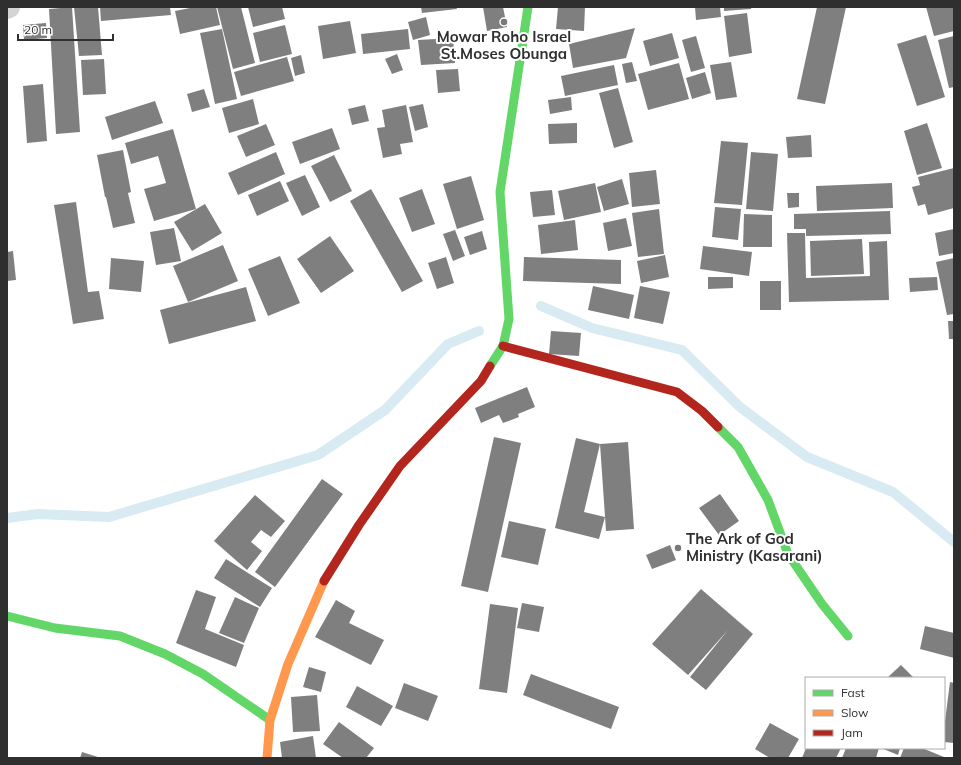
<svg xmlns="http://www.w3.org/2000/svg" width="961" height="765" viewBox="0 0 961 765" font-family="Mulish,sans-serif">
	<rect width="100%" height="100%" fill="#fff"/>
	<g fill="none" stroke-linecap="round" stroke-linejoin="round">
		<!-- stream -->
		<path stroke="#d8ebf2" stroke-width="10" d="M541,306L592,328L682,350L740,407L807,457L893,492L954,542
			M7,518L38,514L109,517L318,455L385,410L448,344L479,331"/>
	</g>
	<!-- building -->
	<path fill="#7f7f7f" d="M72,7L80,132L56,134L49,9Z
		M74,7H98L102,55L79,56Z
		M100,7H170L171,15L101,21Z
		M195,7H216L220,25L180,34L175,11Z
		M217,7H241L255,63L233,69Z
		M248,7H282L285,19L253,27Z
		M421,7H456L457,9L422,13Z
		M483,7H503L507,27L487,31Z
		M558,7H585L584,31L556,29Z
		M695,7H720L721,17L696,20Z
		M724,7H751V9L724,11Z
		M817,7H846L825,104L797,99Z
		M926,7H954V31L934,36Z
		M747,13L752,53L729,57L724,16Z
		M426,17L430,35L413,40L408,22Z
		M350,21L356,53L323,59L318,26Z
		M46,23L47,38L24,40L23,25Z
		M285,25L292,54L260,62L253,33Z
		M635,28L626,58L573,68L569,44Z
		M222,29L237,99L215,104L200,33Z
		M408,29L410,49L363,54L361,34Z
		M672,33L679,58L650,66L643,41Z
		M926,35L945,97L917,106L897,44Z
		M696,36L705,68L691,72L682,40Z
		M954,36V87L949,88L938,40Z
		M453,38L455,63L421,65L418,40Z
		M397,54L403,70L392,74L385,59Z
		M301,55L305,73L295,76L291,58Z
		M287,57L294,81L241,96L234,72Z
		M104,59L106,94L83,95L81,60Z
		M632,62L637,81L626,83L622,64Z
		M731,62L737,97L716,100L710,65Z
		M679,63L689,99L648,110L638,74Z
		M614,65L618,85L565,96L561,76Z
		M458,69L460,91L438,93L436,70Z
		M705,72L711,93L692,99L686,78Z
		M43,84L47,141L27,143L23,86Z
		M618,88L633,142L614,148L599,93Z
		M204,89L210,107L192,112L187,94Z
		M571,97L572,110L550,114L548,100Z
		M253,99L259,124L229,133L222,108Z
		M155,101L163,123L112,140L105,117Z
		M423,104L428,127L415,131L409,107Z
		M365,105L369,121L352,125L348,109Z
		M406,105L413,142L400,144L402,154L383,158L377,128L385,127L382,110Z
		M577,123V143L549,144L548,124Z
		M927,123L942,168L917,175L904,131Z
		M266,124L275,145L246,157L237,136Z
		M332,128L340,149L300,164L292,142Z
		M173,129L196,209L154,221L144,189L166,183L158,156L131,164L125,143Z
		M811,135L812,157L788,158L786,137Z
		M721,141L748,143L742,205L714,203Z
		M123,150L131,192L128,193L135,223L113,228L106,197H105L97,155Z
		M276,152L285,174L238,195L228,173Z
		M751,152L778,154L773,211L746,209Z
		M334,155L352,191L330,202L311,166Z
		M954,168V208L928,215L925,204L918,206L912,187L920,185L918,177Z
		M656,170L660,204L632,207L629,173Z
		M305,175L320,207L302,216L286,183Z
		M471,176L484,220L457,229L443,184Z
		M622,179L629,204L604,211L597,187Z
		M280,181L289,201L257,216L248,195Z
		M595,183L601,212L564,220L558,191Z
		M892,183L893,208L817,211L816,186Z
		M371,189L423,281L402,292L350,201Z
		M422,189L435,224L412,232L399,198Z
		M552,190L555,215L533,217L530,192Z
		M787,193H799V207L788,208Z
		M76,202L88,292L99,291L104,319L73,324L54,205Z
		M205,204L222,233L192,251L174,222Z
		M715,207L741,209L738,240L712,237Z
		M659,209L664,254L638,257L632,213Z
		M890,211L891,234L806,236V229H794V214Z
		M744,214L772,215V247H743Z
		M626,218L632,246L608,251L603,223Z
		M575,220L578,250L541,254L538,225Z
		M174,228L181,261L156,265L150,232Z
		M954,229V253L939,256L935,233Z
		M455,230L465,256L453,261L443,234Z
		M482,231L487,249L470,255L464,237Z
		M787,233H805L806,278L870,276L869,242L887,241L889,300L789,302Z
		M330,236L354,271L321,293L297,259Z
		M862,239L864,274L811,276L810,241Z
		M223,245L238,281L188,302L173,266Z
		M703,246L752,252L749,276L700,269Z
		M13,251L16,280L7,281V252Z
		M665,255L669,277L641,283L637,261Z
		M280,256L300,303L268,316L248,269Z
		M446,257L454,283L437,289L428,263Z
		M524,257L621,260V284L523,281Z
		M111,258L144,261L141,292L109,289Z
		M954,258V314L947,315L936,262Z
		M708,277H733V288L708,289Z
		M937,277L938,290L910,292L909,278Z
		M760,281H781V310H760Z
		M593,286L634,295L629,319L588,310Z
		M640,286L670,292L663,324L634,318Z
		M246,287L256,321L169,344L160,310Z
		M948,321H954V339H949Z
		M551,331L581,333L579,356L549,354Z
		M527,387L535,407L518,414L519,417L503,423L499,415L481,423L475,408Z
		M494,437L521,443L488,592L461,586Z
		M576,438L600,444L584,512L605,517L599,539L555,528Z
		M628,442L634,529L606,531L600,444Z
		M322,479L343,494L275,587L255,572Z
		M720,494L739,521L719,535L699,508Z
		M255,495L285,521L271,537L261,530L251,542L262,551L247,570L214,541Z
		M509,521L546,529L538,565L501,557Z
		M670,545L676,560L652,569L646,555Z
		M226,559L272,588L260,607L214,578Z
		M701,589L753,634L706,690L690,677L728,630L688,675L652,644Z
		M196,590L216,597L205,629L244,645L236,667L176,643Z
		M235,597L259,608L244,643L219,633Z
		M336,600L355,611L349,623L384,640L371,665L315,637Z
		M522,603L544,607L539,632L517,628Z
		M490,604L518,608L507,693L479,689Z
		M925,626L954,633V658L920,649Z
		M901,665L914,678H887Z
		M309,667L326,672L321,692L303,687Z
		M531,674L619,707L611,729L523,695Z
		M950,682L954,683V743L944,742V729Z
		M404,683L438,696L428,721L395,708Z
		M357,686L393,706L381,726L346,707Z
		M317,695L320,731L293,732L291,697Z
		M339,722L374,748L366,758H343L323,744Z
		M770,723L799,739L788,758H770L755,749Z
		M313,736L316,758H282L280,742Z
		M806,748H841L836,758H802Z
		M846,748H879L876,758H842Z
		M881,748H900L898,755Z
		M904,748H922L944,757L943,758H900Z
		M82,752L101,758H80Z"/>
	<g fill="none" stroke-linecap="round" stroke-linejoin="round">
		<!-- street -->
		<path stroke="#d4d4d4" stroke-width="22" d="M7,8L9,7"/>
		<!-- fast -->
		<path stroke="#63d668" stroke-width="9" d="M490,366L503,346L509,319L500,192L528,7
			M718,427L738,447L768,500L788,554L822,604L848,636
			M7,616L55,628L120,636L165,654L203,674L270,720"/>
		<!-- slow -->
		<path stroke="#ff974d" stroke-width="9" d="M267,758L270,720L288,664L324,581"/>
		<!-- jam -->
		<path stroke="#b3261e" stroke-width="9" d="M503,346L677,392L702,411L718,427
			M324,581L359,525L400,466L481,381L490,366"/>
	</g>
	<!-- markers -->
	<g fill="#787878" stroke="#fff" stroke-width="1.5">
		<circle cx="504" cy="22" r="4"/>
		<circle cx="678" cy="548" r="4"/>
	</g>
	<g text-anchor="middle" stroke-width="4" stroke-linejoin="round" paint-order="stroke">
		<!-- poi labels -->
		<g font-size="15" font-weight="bold" fill="#2f2f2f" stroke="#fff">
			<text x="504" y="42">Mowar Roho Israel<tspan x="504" dy="17">St.Moses Obunga</tspan></text>
			<text x="686" y="544" text-anchor="start">The Ark of God<tspan x="686" dy="17">Ministry (Kasarani)</tspan></text>
		</g>
	</g>
	<!-- border -->
	<rect width="961" height="765" fill="none" stroke="#2f2f2f" stroke-width="16"/>
	<!-- legend -->
	<rect x="805" y="677" width="140" height="72" fill="#ffffff" stroke="#acacac"/>
	<rect x="813" y="690" width="20" height="6" fill="#63d668" stroke="#acacac"/>
	<text x="841" y="697" font-size="12" fill="#2f2f2f">Fast</text>
	<rect x="813" y="710" width="20" height="6" fill="#ff974d" stroke="#acacac"/>
	<text x="841" y="717" font-size="12" fill="#2f2f2f">Slow</text>
	<rect x="813" y="730" width="20" height="6" fill="#b3261e" stroke="#acacac"/>
	<text x="841" y="737" font-size="12" fill="#2f2f2f">Jam</text>
	<!-- scale -->
	<path d="M18 34v6h95v-6" fill="none" stroke="#2f2f2f" stroke-width="2"/>
	<text x="24" y="34" font-size="12" fill="#2f2f2f" stroke="#ffffff" stroke-width="3" paint-order="stroke">20 m</text>
</svg>
